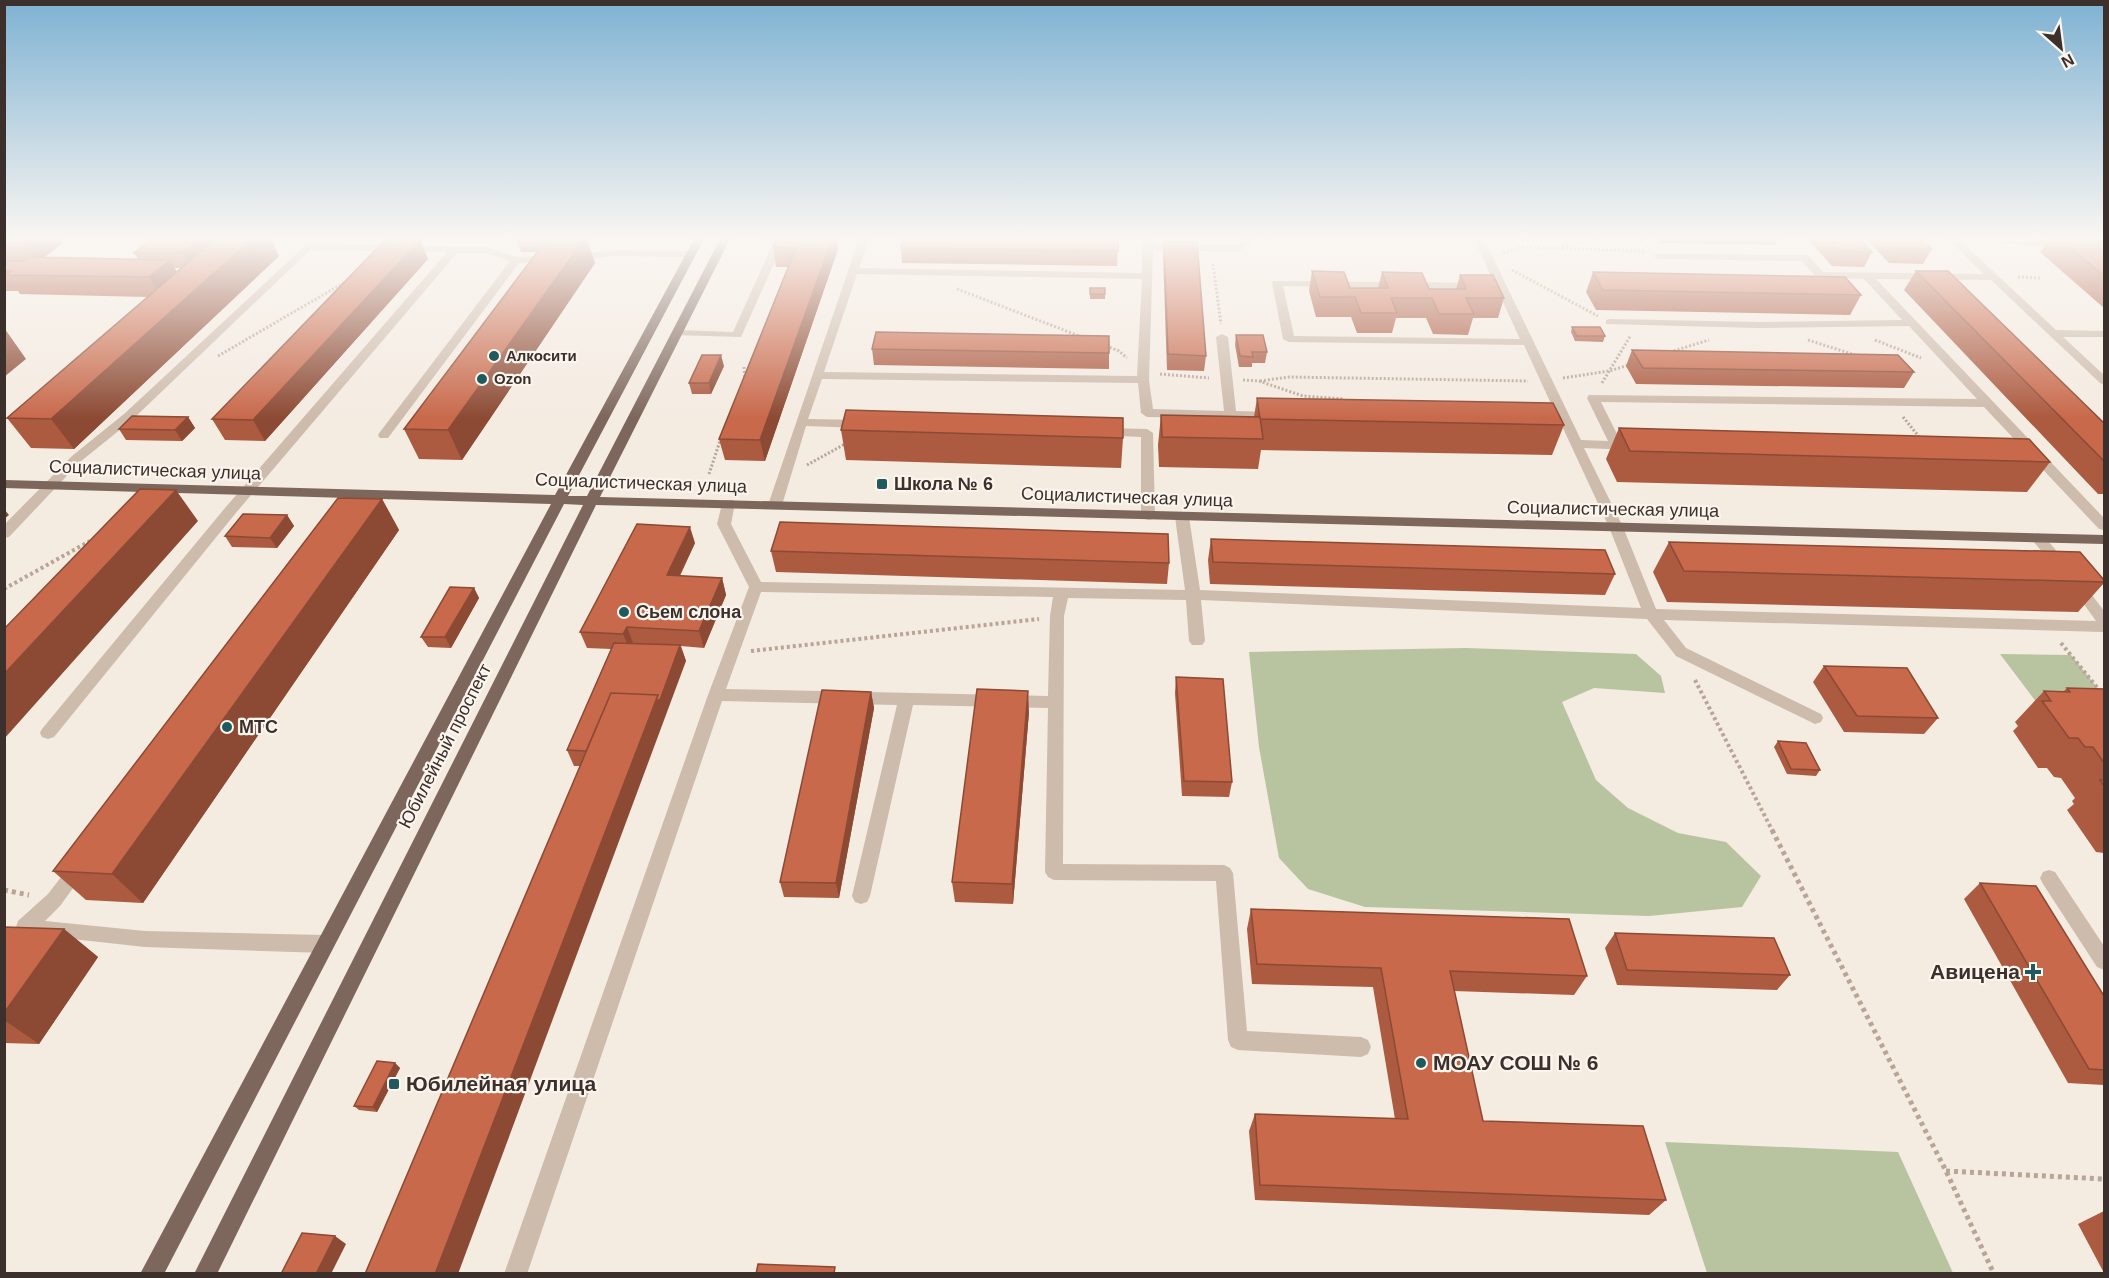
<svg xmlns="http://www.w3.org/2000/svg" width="2109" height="1278" viewBox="0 0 2109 1278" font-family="Arial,sans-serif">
	<rect width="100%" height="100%" fill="#f4ebe1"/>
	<!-- green -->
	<path fill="#b8c4a0" d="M1466,648L1636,654L1661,676L1665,693L1594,688L1562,702L1596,780L1628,808L1678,833L1726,842L1761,876L1742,907L1649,916L1365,907L1308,889L1279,858L1259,747L1249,652Z
		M2000,654L2071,655L2104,696L2037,703Z
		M1665,1142L1898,1152L1953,1273H1707Z"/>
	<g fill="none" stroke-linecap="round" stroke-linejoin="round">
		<!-- path-far2 -->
		<path stroke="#b9a596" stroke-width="3" stroke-dasharray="2 2" stroke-linecap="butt" d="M1641,239L1646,247
			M1113,240H1132
			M1562,246L1598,239
			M1503,253L1521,247L1645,251
			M1213,264L1221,324
			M1512,270L1598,316
			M2018,277L2040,278
			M957,289L1082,337
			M1808,340L1855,355
			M1875,340L1921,358
			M1106,346L1119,351L1127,358
			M1670,352L1709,340
			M218,356L347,281
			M744,367L745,379
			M1160,374L1209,378
			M1563,378L1609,371L1629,365
			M1243,380L1259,381L1303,396L1344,399
			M1260,381L1289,377L1528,381
			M1602,383L1631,335
			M1903,417L1921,439
			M807,465L845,444
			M709,474L721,438"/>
		<!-- path-far1 -->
		<path stroke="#b9a596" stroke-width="4" stroke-dasharray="3 3" stroke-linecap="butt" d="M4,589L90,541
			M2061,643L2104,696
			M751,651L1039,619
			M1695,680L1773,832"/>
		<!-- path -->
		<path stroke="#b9a596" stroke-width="5" stroke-dasharray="4 4" stroke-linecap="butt" d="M1772,830L1946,1171L1994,1274
			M4,890L29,895
			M1946,1171L2104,1179"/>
		<!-- minor -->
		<path fill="#cdbbac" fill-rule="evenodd" d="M775,239H785L741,337L673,335L671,333L677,330L733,332Z
			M859,239H869L859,268L1142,273V239H1150L1152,244L1235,246L1245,239H1257L1237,252L1153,250L1149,380L1153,409L1224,411L1216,337L1222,334L1228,337L1236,411L1274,412L1280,416L1274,420L1237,419L1235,426H1227L1224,418L1147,417L1141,413L1138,383L822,379L808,419L861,420L867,424L861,428L806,426L782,505L780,508H770L768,505ZM857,274L1142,279L1137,376L824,372Z
			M1476,239L1485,241L1581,440L1608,441L1587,398L1589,395L1977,399L1909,326L1758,328L1606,324V320L1610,319L1758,322L1902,320L1864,279L1816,277L1802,261L1659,259L1655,258V254L1805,255L1809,256L1823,272L1984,274L1948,239L2104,242V248L1962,242L2056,330L2104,331V337H2063L2104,375V385L2100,383L1991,280L1876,279L2104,518V530L2099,529L1984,407L1601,402L1621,442L1635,443L1637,446L1631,450L1584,448L1623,527L1656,609L2096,621L2071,586L2078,581L2083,583L2104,611V632L1664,620L1686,648L1821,714L1823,718L1821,722L1815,724L1676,656L1647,619L1201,600L1205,641L1202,645H1192L1189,641L1186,600L1068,598L1064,616L1063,864L1224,865L1230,868L1233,873L1247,1031L1361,1037L1368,1040L1371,1047L1368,1054L1361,1057L1238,1050L1231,1047L1228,1040L1216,881L1054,880L1048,877L1045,872L1048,708L913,705L870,896L867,902L861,904L855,902L852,896L897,705L722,701L527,1274H504L708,695L749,587L717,524L723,500H733L735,503L731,524L761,582L1185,590L1175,517L1182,513L1189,517L1200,590L1641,608L1609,527L1562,426H1544L1538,422L1544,418L1558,419L1524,345L1289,342L1283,339L1272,283L1273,281L1494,283L1475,241ZM1283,286L1497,289L1520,339L1294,336ZM761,592L1053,597L1050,616L1048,696L726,689Z
			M307,244L487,247L517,257L551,256L556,259L551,262L519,263L388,438H380L378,435L380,432L510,261L486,253H457L235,514L54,737L48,739L42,737L40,733L42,729L225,508L447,252L310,250L132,420L80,462L9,537L4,538V525L72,456L124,414Z
			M613,250L691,251L696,254L691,257L613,256L575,261L570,258L575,255Z
			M1103,428L1147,429L1153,433L1155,516L1153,519L1148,520L1141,516V437L1099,435L1097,432L1099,429Z
			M2038,533L2043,535L2066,562L2068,565L2066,568H2056L2033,541L2031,538Z
			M78,860L84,863L87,868L84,873L60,906L45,921L145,931L325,935L332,938L334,944L332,950L325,953L145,947L18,933L16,927L18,921L48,894L72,863Z
			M2049,870L2055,872L2104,946V970L2097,967L2043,884L2040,878L2043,872Z"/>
		<!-- major -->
		<path fill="#7d675c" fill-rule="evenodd" d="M694,239H704L568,496H587L720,239H730L600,497L2104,535V544L596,505L217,1274H194L583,505L564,504L164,1274H140L551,504L4,488V480L555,495Z"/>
	</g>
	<!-- wall -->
	<path fill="#ac5a40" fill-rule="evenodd" d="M4,239H61L64,242L43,258L138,259L134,253L151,239L279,256L74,449L31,448L7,418L148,297L20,294L18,291H4ZM174,268H182L177,272Z
		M517,239H587L595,263L462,460L419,459L404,429L537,252H521Z
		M776,239H837L838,249L765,461L725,460L719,439L788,267H776L773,247Z
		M896,239H1118L1117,266L902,263L901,248L903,240Z
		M1657,239H1778L1775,245L1659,243Z
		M1808,239H1860L1872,252L1864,267L1832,266Z
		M1866,239H1921L1932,249L1923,264L1889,263Z
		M2049,239H2100L2104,243V308L2040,252Z
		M420,240L428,259L265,441L225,440L212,419Z
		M1164,242L1206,356L1204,371L1167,370L1163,256Z
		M1312,271L1350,288H1378L1382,272L1429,289H1456L1460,275L1504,298L1498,318H1473L1468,335L1433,334L1426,318H1396L1392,333H1357L1351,317H1316L1309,291Z
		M1916,271L2104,423V494H2098L1904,290Z
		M1593,272L1861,295L1850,315L1596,310L1586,292Z
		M1090,288H1105V299H1090Z
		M1572,327L1605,336L1603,342L1575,341L1571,332Z
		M1236,335L1267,352L1265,363H1252V367H1239L1235,345Z
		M872,349L1109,353V369L874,365Z
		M1632,350L1914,372L1904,388L1636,384L1626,366Z
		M724,366L711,394H692L689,383Z
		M1257,398L1564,425L1552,455L1261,450L1258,469L1159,467L1158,445L1161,415L1254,417Z
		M188,417L195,428L182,441L126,440L119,429Z
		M1619,428L2050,462L2027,492L1617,482L1606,459Z
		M841,430L1123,438L1121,468L846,460Z
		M382,499L399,530L143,903L86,900L53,871Z
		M287,515L294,526L277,548L232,547L225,536Z
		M1211,539L1615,574L1605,595L1210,584L1208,560Z
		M1669,542L2104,580V583L2078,612L1667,602L1653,572Z
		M695,543L680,576L722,578L726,595L704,648L681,646L686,661L580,766H574L567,750L611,649L587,648L580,632Z
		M771,551L1169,563L1167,584L776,572Z
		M474,588L479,598L451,648L428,647L421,637Z
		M1824,666L1938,718L1924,734L1844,732L1813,682Z
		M1176,677L1232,782L1229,797L1182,796L1175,693Z
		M2067,688L2104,689V853L2096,852L2067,810L2074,804L2072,801L2075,798L2061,778L2054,777L2047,768H2038L2013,731L2018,726L2015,722L2044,691L2063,692Z
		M871,692L874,708L839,898L784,897L780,882Z
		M1029,712L1013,904L955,902L952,882Z
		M1778,741L1820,770L1816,776L1787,774L1774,747Z
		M1980,883L2104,996V1085L2068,1083L1964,899Z
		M1251,909L1587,976L1574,995L1454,991L1483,1121L1666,1200L1649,1215L1255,1200L1249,1131L1255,1114L1395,1119L1373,987L1252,984L1247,929Z
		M4,927L64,929L98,957L39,1044L4,1043Z
		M1615,933L1790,975L1777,990L1617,985L1605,948Z
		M395,1063L400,1068L377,1112L359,1110L354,1106Z
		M2104,1211V1273L2078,1224Z"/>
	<!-- shaded-wall -->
	<path fill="#8c4a34" d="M29,239H61L64,242L38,262L24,242Z
		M200,239H225L192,268L183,253Z
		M252,239H271L279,256L74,449L51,419Z
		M584,239H587L595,263L462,460L448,430Z
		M832,239H837L838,249L765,461L760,440Z
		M420,240L428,259L265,441L253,420Z
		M170,260L181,279L162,297L149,277Z
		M5,329L26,359L4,377Z
		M721,355L724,366L711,394L709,383Z
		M188,417L195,428L182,441L175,430Z
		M176,490L198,521L4,739V674Z
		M382,499L399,530L143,903L112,874Z
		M4,509L9,515L4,519Z
		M287,515L294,526L277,548L270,538Z
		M690,527L695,543L672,591L667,575Z
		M722,578L726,595L704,648L699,631Z
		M474,588L479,598L451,648L445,637Z
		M627,627L633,643L630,650L623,634Z
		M680,645L686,661L458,1274H435L658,695Z
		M1028,691L1029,712L1013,904L1012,884Z
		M871,692L874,708L839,898L836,883Z
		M64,929L98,957L39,1044L4,1020V1013Z
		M395,1063L400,1068L377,1112L373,1107Z
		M335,1236L346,1244L331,1274H316Z"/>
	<!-- building -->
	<path fill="#c8694b" stroke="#8c4a34" stroke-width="1.5" d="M4,239H29L24,242H4Z
		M151,239H200L183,253H134Z
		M215,239H252L51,419L7,418Z
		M386,239L420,240L253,420L212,419Z
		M547,239H584L448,430L404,429Z
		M776,239H832L760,440L719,439L796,248L773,247Z
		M903,239H1118V251L901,248Z
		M1829,239H1860L1872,252L1840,251Z
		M1888,239H1921L1932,249L1897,248Z
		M2060,239H2100L2104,243V276Z
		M1164,242H1197L1206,356L1168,354Z
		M29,257L170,260L149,277L6,275L11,271H4V261H24Z
		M1312,271L1344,272L1350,288H1388L1382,272L1422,273L1429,289H1466L1460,275H1493L1504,298H1466L1474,314H1439L1432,298H1391L1397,313H1361L1355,297H1320Z
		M1916,271H1948L2104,423V461Z
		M1593,272L1845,277L1861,295L1603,290Z
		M1090,288H1105V294H1090Z
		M1572,327H1600L1605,336H1577Z
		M876,332L1109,336V353L872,349Z
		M1236,335H1263L1267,352H1252L1253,357L1240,356Z
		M1632,350L1898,355L1914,372L1643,368Z
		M702,355H721L709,383H689Z
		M1257,398L1553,403L1564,425L1260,419Z
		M846,410L1123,418V438L841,430Z
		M1161,415L1260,417L1263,439L1162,437Z
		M132,416L188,417L175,430L119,429Z
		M1619,428L2029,439L2050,462L1630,451Z
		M140,489L176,490L4,674V629Z
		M338,498L382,499L112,874L53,871Z
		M243,514L287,515L270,538L225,536Z
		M780,522L1168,534L1169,563L771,551Z
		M637,524L690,527L667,575L722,578L699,631L627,627L623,634L580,632Z
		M1211,539L1605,550L1615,574L1213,562Z
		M1669,542L2080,552L2104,580V582L1684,571Z
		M450,587L474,588L445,637H421Z
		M614,643L680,645L660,700H656L658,695L611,693L586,751L567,750Z
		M1824,666L1907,668L1938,718L1857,716Z
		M1176,677L1223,679L1232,782L1184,781Z
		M2067,688L2104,689V763L2093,747H2085L2078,738H2069L2042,701H2051L2044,691L2070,692Z
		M977,689L1028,691L1012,884L952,882Z
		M822,690L871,692L836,883L780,882Z
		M611,693L658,695L435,1274H365Z
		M1778,741L1806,743L1820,770L1791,769Z
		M2100,780H2104V786Z
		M1980,883L2036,886L2104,996V1070L2089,1069Z
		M1251,909L1569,919L1587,976L1450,971L1483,1121L1643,1126L1666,1200L1260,1185L1255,1114L1408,1119L1381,968L1257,964Z
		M4,927L64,929L4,1013Z
		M1615,933L1774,938L1790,975L1627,970Z
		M377,1061L395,1063L373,1107L354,1106Z
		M302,1233L335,1236L316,1274H281Z
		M758,1264L835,1267L834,1274H756Z"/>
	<!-- sky -->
	<linearGradient id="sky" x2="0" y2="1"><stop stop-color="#7eb2d2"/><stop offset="0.57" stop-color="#faf6f2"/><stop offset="1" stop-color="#faf6f2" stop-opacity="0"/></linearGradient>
	<rect width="2109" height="418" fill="url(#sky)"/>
	<!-- markers -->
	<g fill="#1f5a5e" stroke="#fbf5ee" stroke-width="2">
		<circle cx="494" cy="356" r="6"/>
		<circle cx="482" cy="379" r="6"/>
		<rect x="876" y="478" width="12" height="12" rx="3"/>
		<circle cx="624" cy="612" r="6"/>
		<circle cx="227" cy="727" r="6"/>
		<path d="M2030 963h6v6h6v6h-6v6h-6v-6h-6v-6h6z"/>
		<circle cx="1421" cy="1063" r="6"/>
		<rect x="388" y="1078" width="12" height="12" rx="3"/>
	</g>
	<g text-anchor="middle" stroke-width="4.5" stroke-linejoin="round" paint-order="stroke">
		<!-- far-poi labels -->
		<g font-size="15" font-weight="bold" fill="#3b302b" stroke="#fbf5ee" text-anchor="start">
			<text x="506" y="361">Алкосити</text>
			<text x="494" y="384">Ozon</text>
		</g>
		<!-- street labels -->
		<g font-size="18" fill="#3b302b" stroke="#fbf5ee">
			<text transform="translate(155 470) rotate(2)" y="6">Социалистическая улица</text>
			<text transform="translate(641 483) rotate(2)" y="6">Социалистическая улица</text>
			<text transform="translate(1127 497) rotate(2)" y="6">Социалистическая улица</text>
			<text transform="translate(1613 509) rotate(1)" y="6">Социалистическая улица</text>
			<text transform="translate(445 746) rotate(-63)" y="6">Юбилейный проспект</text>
		</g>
		<!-- poi labels -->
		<g font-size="18" font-weight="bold" fill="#3b302b" stroke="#fbf5ee" text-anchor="start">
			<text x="894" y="490">Школа № 6</text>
			<text x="636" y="618">Сьем слона</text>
			<text x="239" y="733">МТС</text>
		</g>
		<!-- near-poi labels -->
		<g font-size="21" font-weight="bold" fill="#3b302b" stroke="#fbf5ee" text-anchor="start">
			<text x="2020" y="979" text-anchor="end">Авицена</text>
			<text x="1433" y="1070">МОАУ СОШ № 6</text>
			<text x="406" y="1091">Юбилейная улица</text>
		</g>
	</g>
	<!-- border -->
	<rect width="2109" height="1278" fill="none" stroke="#3b302b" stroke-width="12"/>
	<!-- north arrow -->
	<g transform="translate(2061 48) rotate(152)" stroke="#fbf5ee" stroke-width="4.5" paint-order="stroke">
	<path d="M0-4.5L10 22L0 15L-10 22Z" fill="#3b302b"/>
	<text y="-9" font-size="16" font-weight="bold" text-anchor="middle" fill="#3b302b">N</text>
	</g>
</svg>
